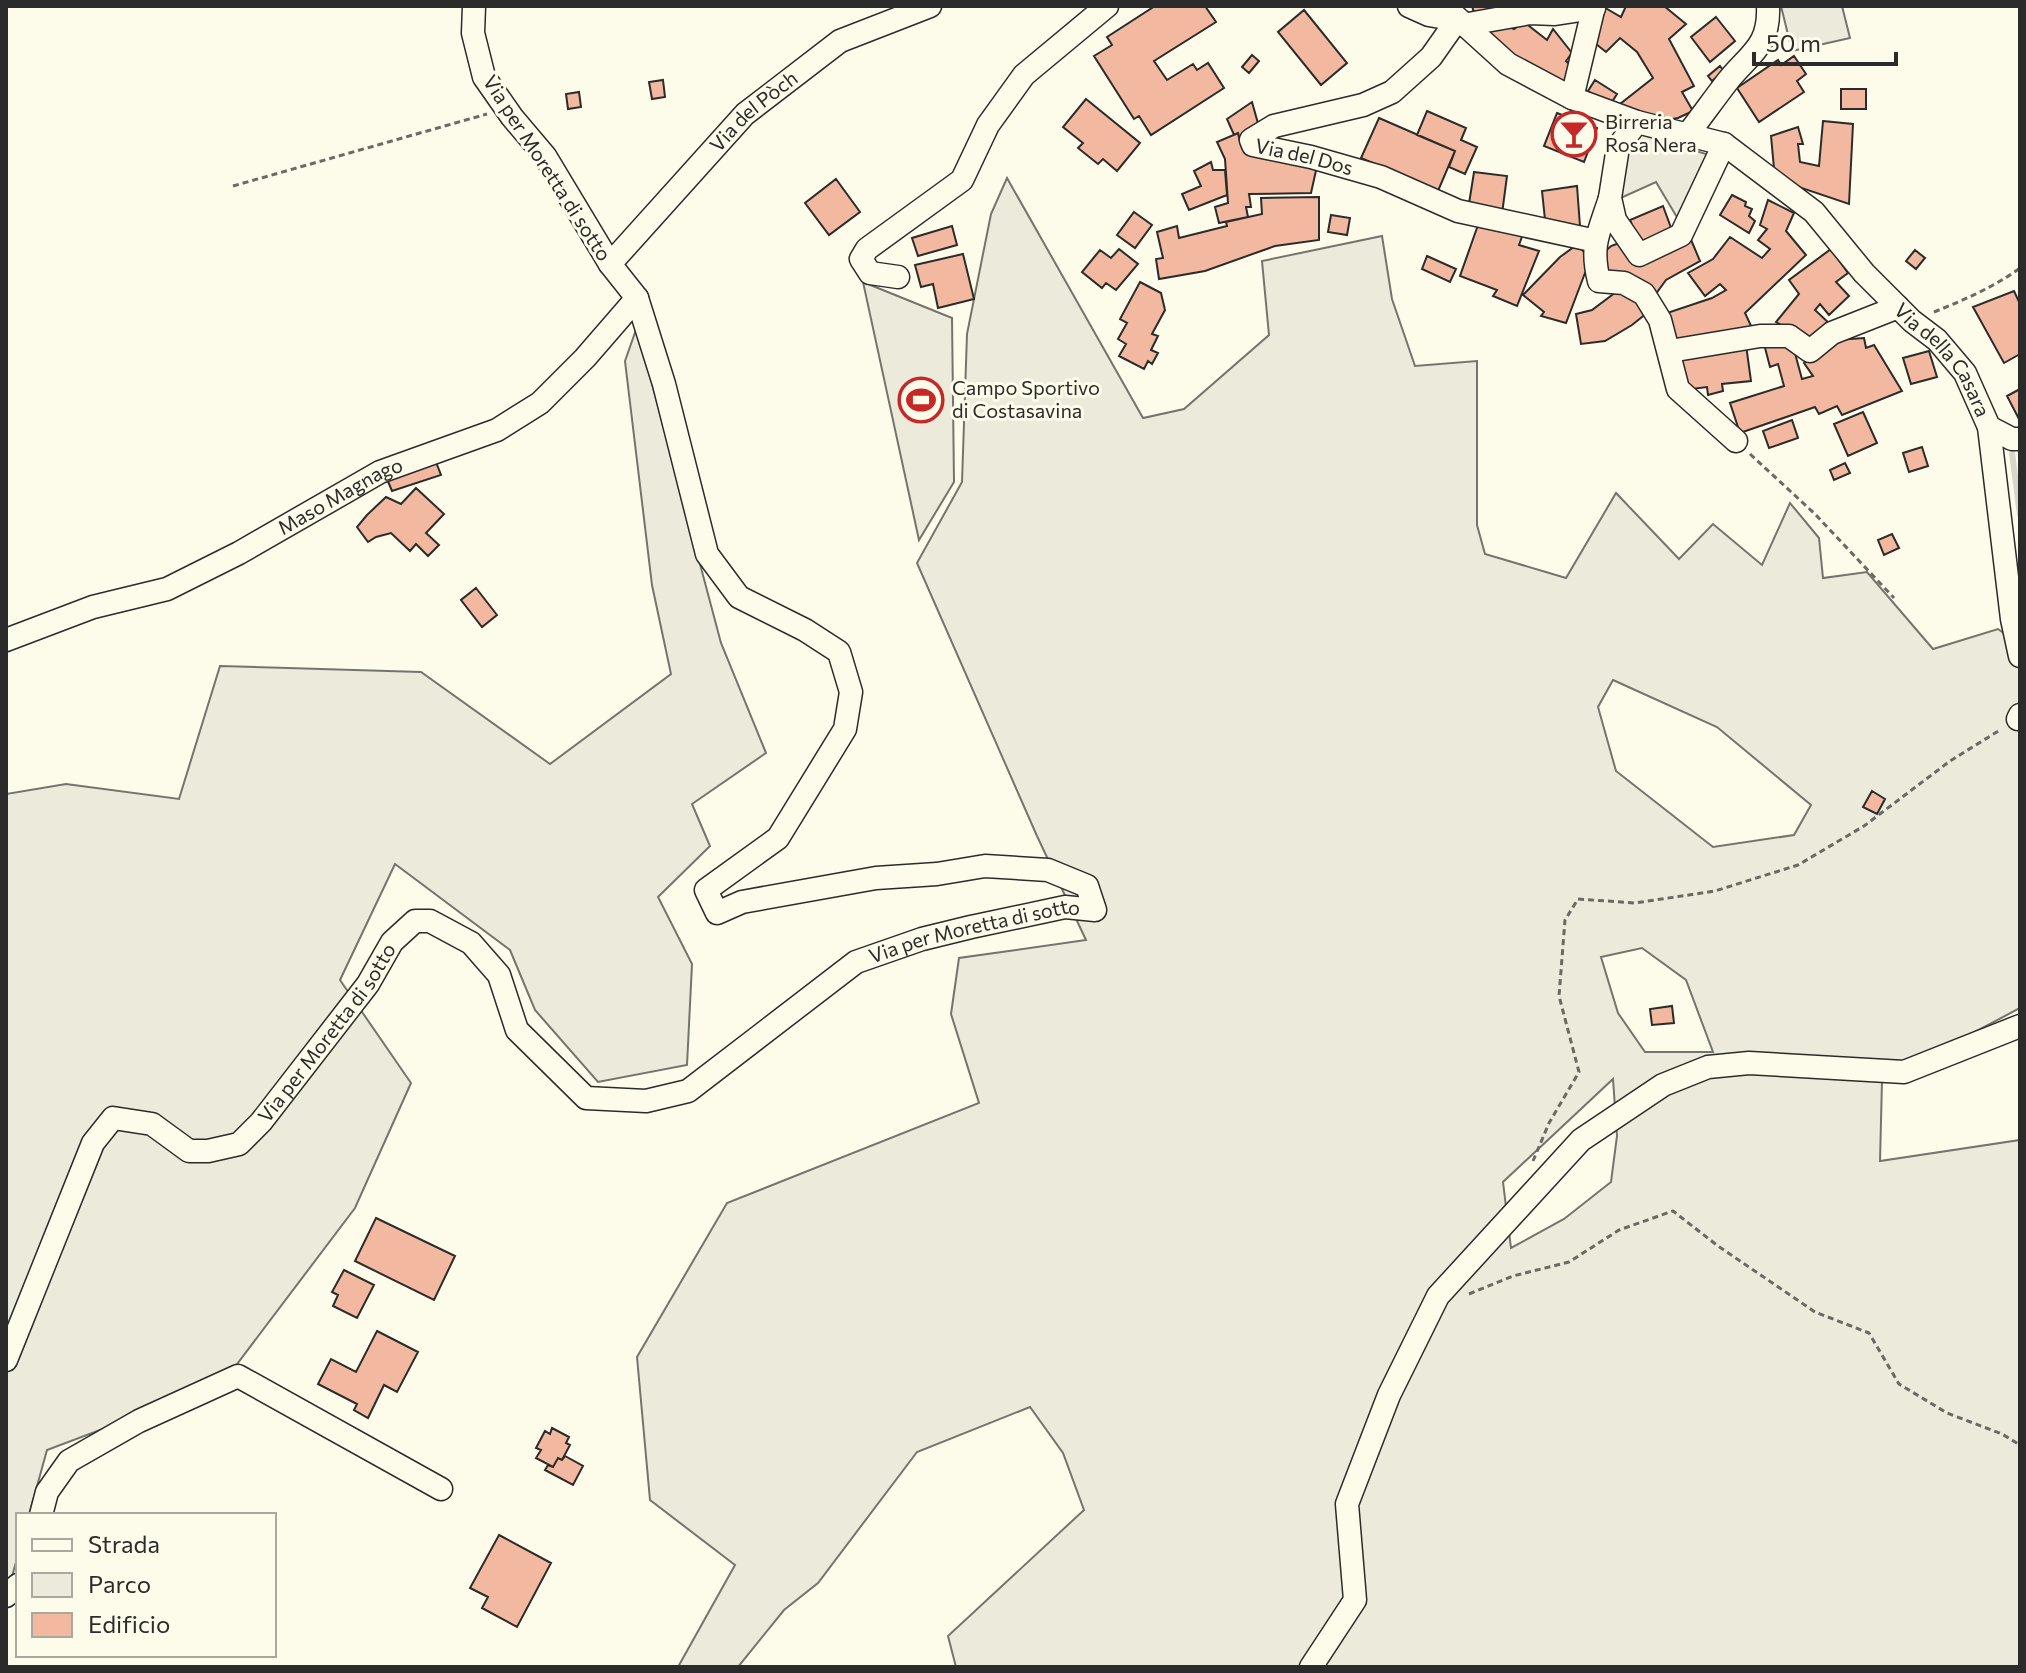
<svg xmlns="http://www.w3.org/2000/svg" width="2026" height="1673" viewBox="0 0 2026 1673" font-family="Commissioner,sans-serif">
	<rect width="100%" height="100%" fill="#fdfbea"/>
	<!-- green -->
	<path fill="#ecebdb" stroke="#74746e" stroke-width="2" fill-rule="evenodd" d="M1781,6H1842L1850,38L1792,51Z
		M1630,131L1716,157L1681,224L1656,182L1614,201Z
		M1007,178L1143,418L1184,409L1269,335L1262,261L1382,236L1392,299L1415,366L1477,361V525L1485,554L1566,578L1616,493L1679,559L1713,524L1762,565L1790,503L1819,538L1823,578L1867,572L1933,649L1998,629L2020,645V1008L1882,1081L1880,1161L2020,1140V1667H956L948,1636L1084,1510L1063,1453L1030,1407L917,1452L818,1583L784,1610L738,1667H678L735,1565L650,1500L637,1357L727,1203L979,1103L951,1014L959,958L1086,940L1037,836L917,563L962,482L967,334L991,214ZM1613,680L1717,727L1811,805L1794,835L1713,847L1616,771L1598,707ZM1642,948L1686,980L1713,1052H1645L1618,1013L1601,957ZM1613,1079L1617,1136L1611,1182L1564,1219L1511,1248L1503,1182Z
		M863,282L952,318L954,482L919,540Z
		M637,327L721,643L766,753L692,804L710,846L658,897L692,964L687,1065L598,1082L535,1010L510,950L395,864L340,980L411,1083L355,1208L222,1384L47,1450L29,1515H18V1555L6,1598V794L66,784L179,799L220,666L421,672L550,764L671,674L652,585L625,361Z"/>
	<g fill="none" stroke-linecap="round" stroke-linejoin="round">
		<!-- stream -->
		<path stroke="#d8d7c9" stroke-width="6" d="M2012,453L2020,515"/>
	</g>
	<!-- building -->
	<path fill="#f2b8a0" stroke="#2b2b2b" stroke-width="2" d="M1155,6H1205L1216,22L1154,61L1167,80L1193,64L1197,70L1208,63L1224,88L1151,135L1139,116L1134,119L1094,56L1112,45L1107,37Z
		M1472,6H1500L1501,10L1475,16Z
		M1602,6L1621,17L1626,6H1664L1686,24L1669,39L1694,86L1682,92L1693,111L1678,118L1653,122L1615,108L1653,78L1637,52L1620,38L1606,52L1591,40Z
		M1304,10L1347,63L1321,85L1278,32Z
		M1716,17L1735,41L1710,62L1691,37Z
		M1496,21L1514,29L1524,22L1547,40L1553,29L1572,53L1566,61L1575,69L1565,89L1519,57L1516,61L1479,31Z
		M1252,55L1259,61L1249,73L1242,67Z
		M1794,56L1806,74L1797,81L1804,92L1759,122L1737,88L1778,60L1781,65Z
		M1720,66L1724,71L1712,81L1708,76Z
		M663,80L665,97L652,99L649,82Z
		M1595,80L1617,94L1610,105L1588,91Z
		M1841,89H1866V109H1841Z
		M579,92L581,107L568,109L566,94Z
		M1086,99L1140,143L1117,171L1103,159L1098,164L1078,148L1083,143L1063,127Z
		M1252,102L1259,127L1240,142L1238,133L1234,135L1227,119Z
		M1427,111L1466,128L1461,140L1477,147L1465,174L1449,167L1455,151L1417,135Z
		M1557,113L1597,128L1584,162L1544,146Z
		M1379,118L1455,151L1438,191L1361,158Z
		M1823,121L1853,124L1849,204L1775,179L1771,136L1798,127L1803,144H1798L1800,162L1819,166Z
		M1238,133L1243,150L1317,166L1311,193L1249,194L1251,207H1246L1248,217L1219,223L1215,207L1228,203L1225,159L1217,142Z
		M1211,162L1213,170H1225L1227,195L1189,210L1182,194L1201,186L1194,171Z
		M1474,172L1507,176L1502,214L1468,210Z
		M836,179L860,212L829,235L805,203Z
		M1577,186L1580,226L1546,229L1542,191Z
		M1732,195L1746,202L1745,206L1752,209L1749,216L1755,221L1749,233L1720,215Z
		M1319,197V240L1275,246L1205,271L1159,279L1156,259L1163,258L1157,232L1177,226L1179,238L1227,226L1226,222L1262,214L1261,198Z
		M1768,200L1794,213L1786,231L1806,255L1745,313L1753,330L1680,345L1664,314L1712,298L1726,290L1720,284L1705,296L1688,273L1713,259L1730,237L1762,258L1770,249L1758,240L1767,229L1760,225Z
		M1663,206L1674,236L1642,249L1630,220Z
		M1134,212L1152,225L1135,248L1117,235Z
		M1331,215L1350,218L1347,235L1328,232Z
		M1478,225L1524,231L1519,245L1539,251L1517,306L1493,296L1497,290L1460,276Z
		M952,226L957,245L918,256L912,238Z
		M1689,235L1700,261L1666,280L1655,295L1607,274L1599,257L1611,246L1622,242L1640,261Z
		M1578,244L1594,266L1585,273L1566,323L1541,316L1544,312L1523,295L1560,257Z
		M1119,249L1138,264L1116,290L1106,283L1102,288L1082,272L1100,250L1111,258Z
		M1831,249L1848,273L1836,282L1849,296L1829,315L1820,304L1815,310L1832,326L1813,344L1776,322L1799,294L1789,280Z
		M1915,250L1925,258L1916,269L1906,261Z
		M963,254L974,299L938,308L933,284L921,287L915,265Z
		M1427,256L1456,269L1450,282L1422,269Z
		M1140,282L1161,293L1165,310L1152,334L1158,336L1151,350L1158,353L1152,364L1148,361L1144,369L1119,356L1126,344L1118,339L1127,323L1120,319Z
		M1624,286L1652,309L1632,325L1605,341L1581,344L1576,314L1592,310Z
		M2014,291L2020,304V354L2004,363L1973,307Z
		M1864,338L1866,348L1874,345L1902,391L1842,415L1837,406L1819,414L1815,407L1740,433L1730,403L1784,386L1778,364L1770,367L1763,340L1793,346L1802,379L1813,376L1804,363L1837,340Z
		M1746,345L1751,381L1722,384L1723,391L1708,395L1707,387L1684,390L1677,356Z
		M1929,351L1937,377L1911,384L1903,358Z
		M2020,389V421L2007,396Z
		M1863,412L1877,443L1848,456L1834,424Z
		M1792,420L1798,438L1769,448L1763,431Z
		M1922,447L1928,466L1909,472L1903,453Z
		M436,462L441,475L392,491L387,479Z
		M1845,463L1850,473L1834,480L1830,470Z
		M416,488L444,514L426,533L439,545L428,556L416,544L410,551L391,533L376,537L368,542L357,527L367,515L386,497L401,504Z
		M1892,534L1899,548L1884,555L1878,540Z
		M476,588L497,615L482,627L461,600Z
		M1872,791L1885,799L1877,814L1863,807Z
		M1672,1006L1674,1023L1652,1025L1650,1009Z
		M376,1218L455,1256L434,1300L355,1261Z
		M344,1270L374,1285L357,1318L333,1306L338,1295L332,1292Z
		M377,1331L418,1352L397,1392L384,1385L368,1418L354,1410L357,1404L318,1384L331,1359L356,1372Z
		M552,1428L569,1437L566,1443L570,1445L562,1460L558,1458L553,1467L536,1458L541,1450L536,1448L545,1431L550,1434Z
		M565,1456L583,1466L573,1485L545,1470L548,1465L553,1467L558,1458L562,1460Z
		M499,1535L551,1563L517,1627L482,1608L488,1597L470,1588Z"/>
	<g fill="none" stroke-linecap="round" stroke-linejoin="round">
		<!-- minor casing -->
		<g stroke="#2b2b2b" stroke-width="25">
			<g id="minor">
				<path id="s1" d="M1409,6L1429,15L1457,20L1431,57L1392,92L1363,105L1274,126L1251,140L1253,145L1311,157L1381,177L1458,211L1596,241"/>
				<path id="s2" d="M1444,6L1508,64L1572,98L1637,122L1724,144L1814,212L1864,273L1912,321L1937,340L1965,373L1989,427L2012,439H2020"/>
				<path d="M1463,25L1530,13L1555,14L1594,8"/>
				<path d="M1572,98L1594,6"/>
				<path d="M1637,122L1618,147L1610,198L1615,220L1639,255L1681,235L1724,144"/>
				<path d="M1688,134C1701,117 1714,99 1727,82C1749,54 1770,47 1768,6"/>
				<path d="M1610,198C1599,232 1590,245 1599,281L1624,283L1644,294L1660,320L1678,389L1736,441"/>
				<path id="s3" d="M610,264L745,114L840,41L930,6"/>
				<path d="M898,277L870,273L861,259L867,249L962,180L988,125L1024,75L1107,6"/>
				<path d="M1670,351L1760,336H1789L1810,351L1832,333L1898,307"/>
				<path d="M1989,427L2012,619L2020,656"/>
				<path id="s4" d="M6,640L93,607L167,589L239,553L380,472L497,430L540,403L585,358L637,298"/>
				<path d="M2018,719L2020,715"/>
				<path id="s5" d="M6,1360L93,1143L113,1118L152,1124L189,1151H208L239,1144L261,1122L368,984L392,942L415,921H430L471,943L499,975L517,1030L586,1098L646,1101L688,1091L856,962L922,939L971,927L1065,907L1095,910L1087,886L1048,870L985,866L937,874L876,878L742,902L717,913L706,890L778,838L845,729L851,692L839,652L805,630L739,597L707,554L664,384L637,298L610,264L545,156L512,117L484,77L473,33L474,6"/>
				<path d="M41,1515L47,1492L69,1461L139,1421L238,1376L441,1489"/>
				<path d="M6,1596L18,1585"/>
				<path d="M1311,1667L1355,1600L1347,1504L1389,1395L1438,1296L1581,1140L1663,1085L1708,1067L1749,1063L1904,1072L2020,1026"/>
			</g>
		</g>
		<!-- path -->
		<path stroke="#6a6964" stroke-width="3" stroke-dasharray="6 4" stroke-linecap="butt" d="M233,186L487,114
			M1934,312C1964,300 1994,287 2020,268
			M1750,454L1815,514L1894,598
			M1533,1161L1549,1123L1579,1072L1559,996L1565,920L1578,899L1635,903L1715,891L1798,865L1864,826L1950,761L2000,730
			M1469,1294L1513,1276L1569,1262L1619,1230L1673,1211L1718,1246L1815,1312L1869,1333L1899,1384L1947,1413L2002,1434L2020,1445"/>
		<!-- minor -->
		<use href="#minor" stroke="#fdfbea" stroke-width="22"/>
	</g>
	<!-- icons -->
	<defs>
		<g id="bar-ring" transform="scale(2.3)"><circle r="9.5" fill="#fdfbea" stroke="#c62828" stroke-width="1.5"/><path d="M-6-5H6L.8 .8V4.5H3.5V6h-7V4.5H-.8V.8Z" fill="#c62828"/></g>
		<g id="stadium-ring" transform="scale(2.3)"><circle r="9.5" fill="#fdfbea" stroke="#c62828" stroke-width="1.5"/><path d="M0-5a6.5 5 0 1 0 0 10a6.5 5 0 1 0 0-10ZM-3.5-1.8h7v3.6h-7Z" fill="#c62828"/></g>
	</defs>
	<g fill-rule="evenodd">
		<use href="#bar-ring" x="1574" y="134"/>
		<use href="#stadium-ring" x="921" y="400"/>
	</g>
	<g text-anchor="middle" stroke-width="6" stroke-linejoin="round" paint-order="stroke">
		<!-- street labels -->
		<g font-size="20" fill="#2b2b2b" stroke="#fdfbea">
			<text dy="7" stroke="none"><textPath href="#s3" startOffset="210">Via del Pòch</textPath></text>
			<text dy="7" stroke="none"><textPath href="#s1" startOffset="356">Via del Dos</textPath></text>
			<text transform="translate(547 168) rotate(57)" y="7">Via per Moretta di sotto</text>
			<text dy="7" stroke="none"><textPath href="#s2" startOffset="628">Via della Casara</textPath></text>
			<text dy="7" stroke="none"><textPath href="#s4" startOffset="366">Maso Magnago</textPath></text>
			<text dy="7" stroke="none"><textPath href="#s5" startOffset="1384">Via per Moretta di sotto</textPath></text>
			<text dy="7" stroke="none"><textPath href="#s5" startOffset="544">Via per Moretta di sotto</textPath></text>
		</g>
		<!-- poi labels -->
		<g font-size="20" fill="#2b2b2b" stroke="#fdfbea" text-anchor="start">
			<text x="1605" y="129">Birreria<tspan x="1605" dy="23">Rosa Nera</tspan></text>
			<text x="952" y="395">Campo Sportivo<tspan x="952" dy="23">di Costasavina</tspan></text>
		</g>
	</g>
	<!-- border -->
	<rect width="2026" height="1673" fill="none" stroke="#2b2b2b" stroke-width="16"/>
	<!-- legend -->
	<rect x="16" y="1513" width="260" height="144" fill="#fdfbea" stroke="#a9a89e" stroke-width="2"/>
	<rect x="32" y="1539" width="40" height="12" fill="#fdfbea" stroke="#a9a89e" stroke-width="2"/>
	<text x="88" y="1553" font-size="24" fill="#2b2b2b">Strada</text>
	<rect x="32" y="1573" width="40" height="24" fill="#ecebdb" stroke="#a9a89e" stroke-width="2"/>
	<text x="88" y="1593" font-size="24" fill="#2b2b2b">Parco</text>
	<rect x="32" y="1613" width="40" height="24" fill="#f2b8a0" stroke="#a9a89e" stroke-width="2"/>
	<text x="88" y="1633" font-size="24" fill="#2b2b2b">Edificio</text>
	<!-- scale -->
	<path d="M1754 52v12h142v-12" fill="none" stroke="#2b2b2b" stroke-width="4"/>
	<text x="1766" y="52" font-size="24" fill="#2b2b2b" stroke="#fdfbea" stroke-width="6" paint-order="stroke">50 m</text>
</svg>
